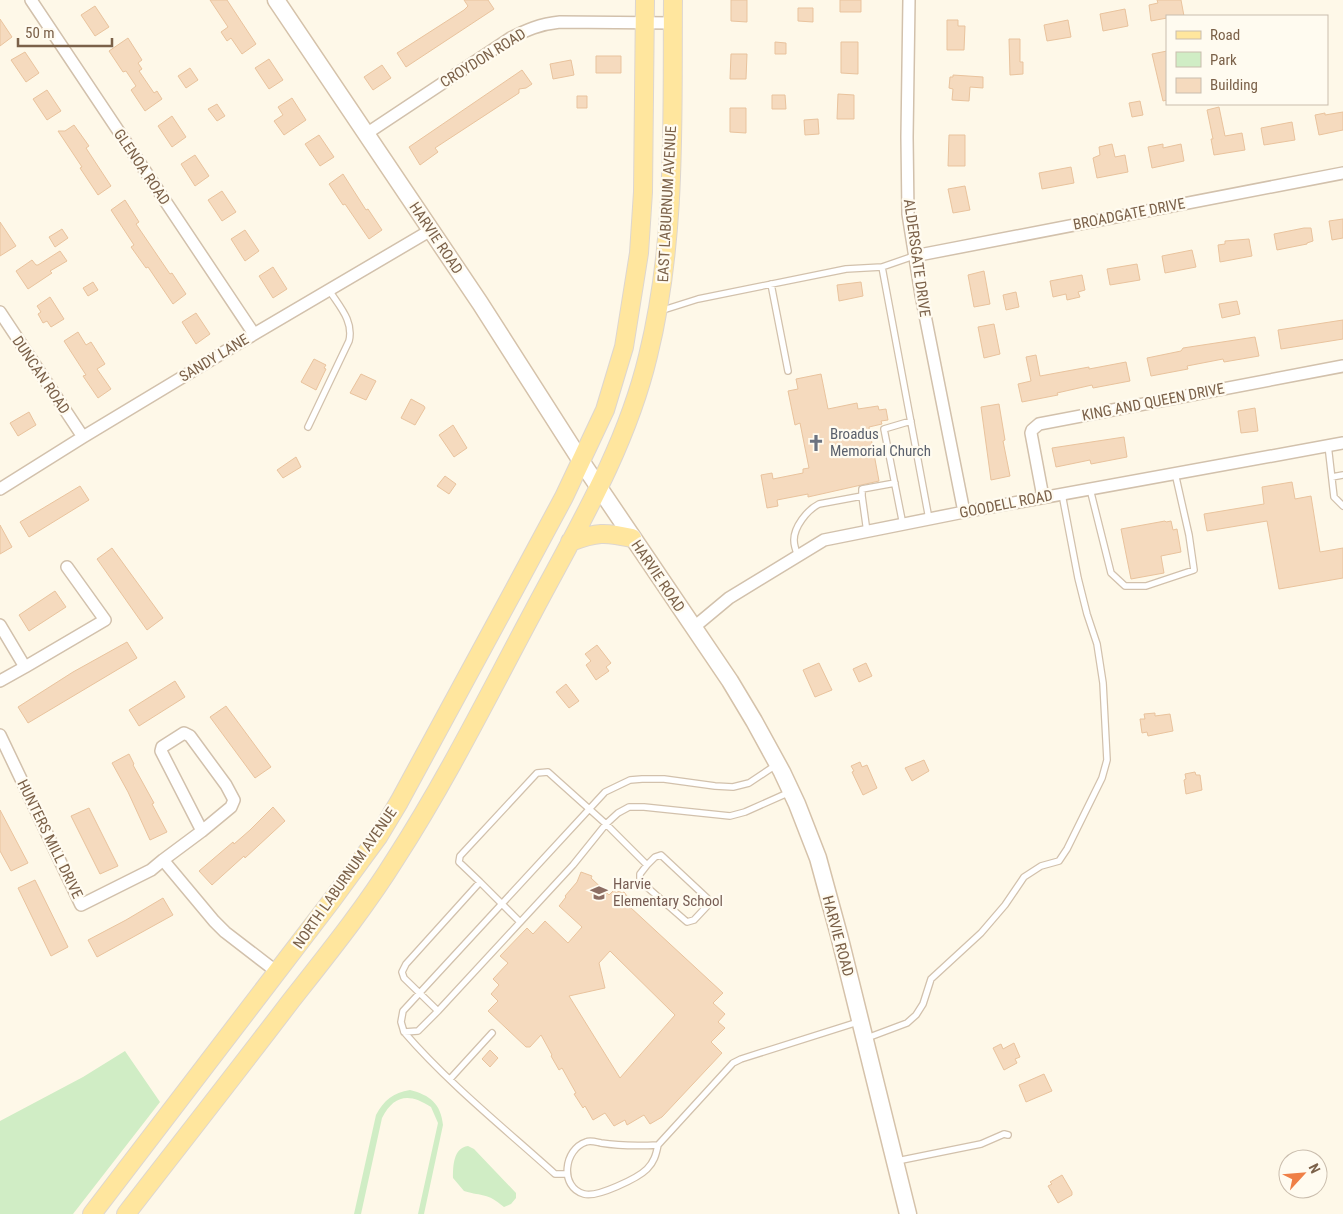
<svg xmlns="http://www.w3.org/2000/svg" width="1343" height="1214" viewBox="0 0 1343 1214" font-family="'Roboto Condensed',sans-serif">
	<rect width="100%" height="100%" fill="#fef8e8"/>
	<!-- green -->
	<path fill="#d0edc5" d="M125,1051L160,1102L73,1214H0V1121L83,1077Z
		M410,1090C430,1095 441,1104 443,1125L424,1214H418L438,1123L431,1107C410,1093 394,1094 382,1118L361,1214H354L376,1115C384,1100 393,1093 410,1090Z
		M468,1146L474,1149L516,1193V1198L511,1204L504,1207C486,1192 484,1197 464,1191L453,1178C453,1167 453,1148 468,1146Z"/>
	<!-- building -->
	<path fill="#f5dabe" stroke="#e9c39d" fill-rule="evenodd" d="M210,0H227L256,44L242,54L231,38L227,41L221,32L228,27Z
		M464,0H488L494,9L406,67L397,53L464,10L468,6Z
		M731,0H747V22L731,21Z
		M840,0H861V12H840Z
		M1157,0H1181L1184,16H1167V18L1151,21L1149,5L1158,3Z
		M95,6L109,27L95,36L81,15Z
		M798,8H813V22L798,21Z
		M1125,9L1128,26L1103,31L1100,14Z
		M0,19L12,37L0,46Z
		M947,20H958V26H965L964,50H947Z
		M1068,20L1071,37L1047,41L1044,25Z
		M128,38L142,60L138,63L142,69L139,71L154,93L157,91L162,99L145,111L131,90L136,86L126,71L123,72L109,51Z
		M1009,39H1020V62H1023V74L1010,75Z
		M775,42L786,43V54H775Z
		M841,42H858V74L841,73Z
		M1167,51V100L1163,101L1152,54Z
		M25,52L39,73L26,82L11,60Z
		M731,54H747L746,79H730Z
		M596,56H621V73H596Z
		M269,59L283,80L269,89L255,68Z
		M571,60L574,75L553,79L550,64Z
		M382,65L391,78L373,90L364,77Z
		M190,68L198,80L186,88L178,76Z
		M522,70L532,84L526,88L519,89V93L435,148L438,152L420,165L409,147Z
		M953,75L983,77V88L970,87L969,101L952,100L953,89L949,88L950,77H953Z
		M47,90L61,111L47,120L33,99Z
		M838,94L854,95V119H837Z
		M772,95H785L786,109H772Z
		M577,96H587V108H577Z
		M292,98L306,120L284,135L274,121L283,115L278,107Z
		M1140,101L1143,115L1132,117L1129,103Z
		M217,104L225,116L217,121L208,109Z
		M1219,107L1225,136L1242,133L1245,150L1214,155L1211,139H1213L1207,110Z
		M730,108H746V133L730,132Z
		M1343,112V130L1319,135L1315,115L1325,113V115Z
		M172,116L186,137L172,147L158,126Z
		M818,119L819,134L805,135L804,120Z
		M1292,122L1295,140L1264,145L1261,128Z
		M74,125L89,146L86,148L111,186L98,195L80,168L82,167L58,131H65Z
		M319,135L334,157L320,166L305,144Z
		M949,135H965V166H948Z
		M1112,144L1115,157L1125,155L1128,172L1097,178L1093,158L1100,155L1099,147Z
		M1163,144V148L1181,144L1184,161L1152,168L1148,147Z
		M195,155L209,176L195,186L181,164Z
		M1071,167L1074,183L1042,189L1039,173Z
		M343,174L366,210L368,209L382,230L369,239L345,204L343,205L329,184Z
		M965,186L970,210L953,213L948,189Z
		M222,191L236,212L222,221L208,200Z
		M125,200L139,222L136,224L170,274L172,273L186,294L173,304L148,267L146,268L131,247L134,245L111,210Z
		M1343,219V238L1332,240L1329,221Z
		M0,222L16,246L0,256Z
		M1304,228H1311L1313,241L1307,243V244L1277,250L1274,234Z
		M62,229L68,238L55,247L49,237Z
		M245,230L259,251L245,261L231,239Z
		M1249,239L1252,256L1220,262L1218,245L1225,244V241Z
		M1192,250L1196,267L1165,273L1162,256Z
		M60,251L67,261L50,271L52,273L28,289L16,271L32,260L36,265H38Z
		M1137,264L1140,280L1110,285L1107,269Z
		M273,267L287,289L273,298L259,276Z
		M984,271L990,304L974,307L968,275Z
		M1082,275L1085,290L1078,292L1080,297L1067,300L1066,294L1053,297L1050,281Z
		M93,282L98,290L88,296L83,288Z
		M861,282L863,296L839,301L837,285Z
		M1016,292L1019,307L1006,310L1003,295Z
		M50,297L64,319L51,327L47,321L43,323L38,314L41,312L37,306Z
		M1237,301L1240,314L1222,318L1219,304Z
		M196,313L210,334L196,344L182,322Z
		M1343,320V339L1281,349L1278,330Z
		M994,324L1000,354L984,358L978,327Z
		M78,332L86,345L91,342L105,364L97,369L111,389L98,398L83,376L86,375L64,341Z
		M1255,337L1259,356L1224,362L1223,359L1187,366L1188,369L1151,376L1147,358L1181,351L1183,348Z
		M1036,355L1040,376L1089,367V369L1126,362L1130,381L1093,388L1092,385L1057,393L1058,395L1022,402L1018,384L1031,381L1026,357Z
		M314,359L326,365L324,368L326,369L316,390L301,382Z
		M361,374L376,381L366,400L350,393Z
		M821,374L828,409L857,403L858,409L878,406L879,410L886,409L888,420L881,421L882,424L869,427L879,481L808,497V494L777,500L778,506L767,508L761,475L772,473L773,479L803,473V469L809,468L800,423L795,425L788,391L798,389L796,379Z
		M411,399L424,406L425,408L415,425L401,418Z
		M999,404L1005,440L1003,441L1010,476L991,480L981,407Z
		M1255,408L1258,431L1241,433L1238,411Z
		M29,412L36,425L18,436L10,423Z
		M453,425L467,448L454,457L439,435Z
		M1124,437L1127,457L1091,464L1090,460L1056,467L1052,448Z
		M296,457L301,467L283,478L277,470Z
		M445,476L456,484L449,494L437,486Z
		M1292,482L1295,499L1311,496L1320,552L1343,548V578L1279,589L1267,521L1207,531L1204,514L1264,504L1262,487Z
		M80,486L89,500L29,537L20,522Z
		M1165,521L1166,522L1171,521L1173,530L1177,529L1181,552L1161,556L1164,573L1131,579L1121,529Z
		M0,525L12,547L0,554Z
		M112,548L163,618L147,630L97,559Z
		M55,591L66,607L29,631L19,615Z
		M127,642L137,658L28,723L18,707L73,672Z
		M597,645L611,663L606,667L609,671L596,680L586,665L591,661L585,654Z
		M819,663L832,690L815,697L803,670Z
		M866,663L872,676L859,682L853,669Z
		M175,681L185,697L139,726L129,710Z
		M566,684L579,701L569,708L556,692Z
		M226,706L271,767L255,778L210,717Z
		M1155,713V716L1170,714L1173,731L1148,736L1147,732L1142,733L1140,719H1145L1144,714Z
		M129,754L134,764L133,765L154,803L152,804L167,832L150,840L128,792L112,763Z
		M924,760L929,771L912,781L905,768Z
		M860,762L862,767L867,765L877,788L863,795L852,772L854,771L851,766Z
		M1195,772L1196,775H1200L1202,790L1186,794L1184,780L1186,779L1185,774Z
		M273,807L285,821L245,858L244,856L212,885L199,871L233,842L234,844L250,830Z
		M89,808L118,866L100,874L71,816Z
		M0,810L28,863L11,871L0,851Z
		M581,872L592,876L591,878L609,895L614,890L616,893L619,891L622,893L624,892L633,904L630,907L723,993L713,1003L725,1014L718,1022L725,1028L711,1042L722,1053L662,1117L650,1124L644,1115L627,1125L625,1120L614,1126L605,1113L593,1120L585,1106L583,1108L574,1094L576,1093L562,1068L559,1070L551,1056L552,1055L541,1035L530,1047H526L488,1011L498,1001L491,994L499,985L493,979L508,963L500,956L527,928L533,934L545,921L568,943L582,927L559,906L566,897L565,896L577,882ZM610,951L675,1015L620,1078L569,996L605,988L599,963Z
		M35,880L68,947L51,956L18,888Z
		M163,898L173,915L97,957L88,940L126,920Z
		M1014,1043L1020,1057L1015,1059L1017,1063L1004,1070L993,1048L1001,1044L1003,1049Z
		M490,1050L498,1058L490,1067L482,1059Z
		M1044,1074L1052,1091L1026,1102L1019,1085Z
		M1062,1175L1072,1192V1195L1058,1203L1048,1186L1052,1184L1050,1182Z"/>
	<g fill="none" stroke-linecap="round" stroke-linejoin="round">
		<!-- lane casing -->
		<g stroke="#d2c1ac" stroke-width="8">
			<path id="lane" d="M882,267L929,519
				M771,284L788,371
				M660,311L698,299L846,269L882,267L914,256
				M308,427L349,341C354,321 339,306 329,290
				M1328,445L1334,497L1343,506
				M1332,477L1343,475
				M1090,489L1111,573L1125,586H1146L1194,570L1189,535L1175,473
				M862,496V489L895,483
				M903,525L884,429L911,421
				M798,556C796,551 794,545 794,540C794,527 807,510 819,504L862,496L867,532
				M776,765L749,783L733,787L715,786L664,779H642L630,780L605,792L403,1011L401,1022L404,1032L418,1031L438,1011L573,865L606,824L618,813L629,807H644L730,816L745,812L790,792
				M480,882L520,922
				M438,1011L404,978L402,972L406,964L480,882L459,862L460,856L537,773L548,772L606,824L647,865L655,857L661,855L707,898L709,904L694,920L687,922L640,881V874L647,865
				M404,1032C449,1084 504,1128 555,1174H566
				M867,1038L907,1023L916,1015L923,1004L931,979L981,933L1005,905L1024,877L1041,866L1059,861L1067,849L1102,778L1107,760L1103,683L1097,644L1087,614L1078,578L1062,494
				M450,1079L492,1033
				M658,1145C638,1146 620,1146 601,1143C596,1142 590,1140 586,1142C564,1149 559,1187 584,1194C597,1198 638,1178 647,1169C654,1162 656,1155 658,1145L733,1063L741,1059L858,1022
				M897,1161L981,1144L1004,1134L1008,1135"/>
		</g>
		<!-- street casing -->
		<g stroke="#d2c1ac" stroke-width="14">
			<path id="street" d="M31,0L254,334
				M909,0L907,137L908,214L921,295L964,512
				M366,134L509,39C526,30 540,24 560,22L673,23
				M914,256L1343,173
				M0,312L83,437
				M0,489L83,437L234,346L431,230
				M1043,497L1031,433L1032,430L1039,424L1343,366
				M0,625L25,667L0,681
				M693,628L729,598L824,540L964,512L1343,443
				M25,667L105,620L67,567
				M184,733L190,736L226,785L234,800L231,807L202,831L161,751L162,747Z
				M0,735L81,905L151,870L163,860L214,921L225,932L277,972
				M163,860L202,831"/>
		</g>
		<!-- secondary casing -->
		<g stroke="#d5c2aa" stroke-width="19">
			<path id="secondary" d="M276,0L480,303L581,461L730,681L754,721L782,772L797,804L818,858L839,935L908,1214"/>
		</g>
		<!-- primary casing -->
		<g stroke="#ddd6d0" stroke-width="20">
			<path id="primary" d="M570,542C597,532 605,532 632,538
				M92,1214L332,900L378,837L399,802L514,590L564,497L605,410L624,347L639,253L643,192L645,0
				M126,1214C181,1143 236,1073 290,1002C327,955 365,908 396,858C447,779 489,694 533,612C577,529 626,448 648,356C677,239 672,119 673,0"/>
		</g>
		<!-- lane -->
		<use href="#lane" stroke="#fff" stroke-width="5.5"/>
		<!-- street -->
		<use href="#street" stroke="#fff" stroke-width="11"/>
		<!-- secondary -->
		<use href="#secondary" stroke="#fff" stroke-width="16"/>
		<!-- primary -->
		<use href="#primary" stroke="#ffe69e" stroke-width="18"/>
	</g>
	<!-- icons -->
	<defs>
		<g id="church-bare" transform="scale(1.35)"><path d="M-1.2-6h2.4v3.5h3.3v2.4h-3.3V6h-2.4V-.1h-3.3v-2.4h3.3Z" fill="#6b7280" stroke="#fffbf0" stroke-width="2.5" paint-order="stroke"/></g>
		<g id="school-bare" transform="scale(1.35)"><path d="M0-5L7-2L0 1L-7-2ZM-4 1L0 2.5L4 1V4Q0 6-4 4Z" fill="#8d6e63" stroke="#fffbf0" stroke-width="2.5" paint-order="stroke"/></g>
	</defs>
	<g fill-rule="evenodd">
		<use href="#church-bare" x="816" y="443"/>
		<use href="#school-bare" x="599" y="893"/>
	</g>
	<g text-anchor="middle" stroke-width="4.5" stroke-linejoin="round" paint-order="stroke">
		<!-- street labels -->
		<g font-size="15" fill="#7b6149" stroke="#fffbf0">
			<text transform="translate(483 58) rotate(-32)" y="5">CROYDON ROAD</text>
			<text transform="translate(142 167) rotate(56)" y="5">GLENOA ROAD</text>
			<text transform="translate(667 204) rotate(-87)" y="5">EAST LABURNUM AVENUE</text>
			<text transform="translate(1129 214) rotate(-11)" y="5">BROADGATE DRIVE</text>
			<text transform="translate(436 238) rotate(56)" y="5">HARVIE ROAD</text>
			<text transform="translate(917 258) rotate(82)" y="5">ALDERSGATE DRIVE</text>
			<text transform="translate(214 358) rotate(-31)" y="5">SANDY LANE</text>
			<text transform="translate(41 375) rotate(56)" y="5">DUNCAN ROAD</text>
			<text transform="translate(1153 402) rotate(-11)" y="5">KING AND QUEEN DRIVE</text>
			<text transform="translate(1006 504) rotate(-11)" y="5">GOODELL ROAD</text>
			<text transform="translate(658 576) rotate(56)" y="5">HARVIE ROAD</text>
			<text transform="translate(50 839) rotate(64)" y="5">HUNTERS MILL DRIVE</text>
			<text transform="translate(345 878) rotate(-55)" y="5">NORTH LABURNUM AVENUE</text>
			<text transform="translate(838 936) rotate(75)" y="5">HARVIE ROAD</text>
		</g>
		<!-- worship labels -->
		<g font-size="15" fill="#5b616d" stroke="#fffbf0" text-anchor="start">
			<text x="830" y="439">Broadus<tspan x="830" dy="17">Memorial Church</tspan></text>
		</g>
		<!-- education labels -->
		<g font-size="15" fill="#785e54" stroke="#fffbf0" text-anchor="start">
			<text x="613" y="889">Harvie<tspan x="613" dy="17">Elementary School</tspan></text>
		</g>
	</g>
	<!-- legend -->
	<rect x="1166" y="15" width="162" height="90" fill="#fffbf0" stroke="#cabdad"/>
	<rect x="1176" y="31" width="25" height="8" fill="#ffe69e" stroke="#cabdad"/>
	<text x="1210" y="40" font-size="15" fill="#7b6149">Road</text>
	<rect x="1176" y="52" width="25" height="15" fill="#d0edc5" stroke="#cabdad"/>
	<text x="1210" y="65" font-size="15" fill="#7b6149">Park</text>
	<rect x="1176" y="78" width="25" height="15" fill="#f5dabe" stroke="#cabdad"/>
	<text x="1210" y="90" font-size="15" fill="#7b6149">Building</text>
	<!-- north arrow -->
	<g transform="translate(1303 1174) rotate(64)"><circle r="24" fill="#fffbf0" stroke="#cabdad"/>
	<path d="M0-4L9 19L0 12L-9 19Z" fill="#ef7f46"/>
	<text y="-8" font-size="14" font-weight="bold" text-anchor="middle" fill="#7b6149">N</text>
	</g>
	<!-- scale -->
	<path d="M18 38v8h94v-8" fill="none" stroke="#7b6149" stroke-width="2.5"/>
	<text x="25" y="38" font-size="15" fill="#7b6149" stroke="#fffbf0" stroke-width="4" paint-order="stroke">50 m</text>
</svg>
